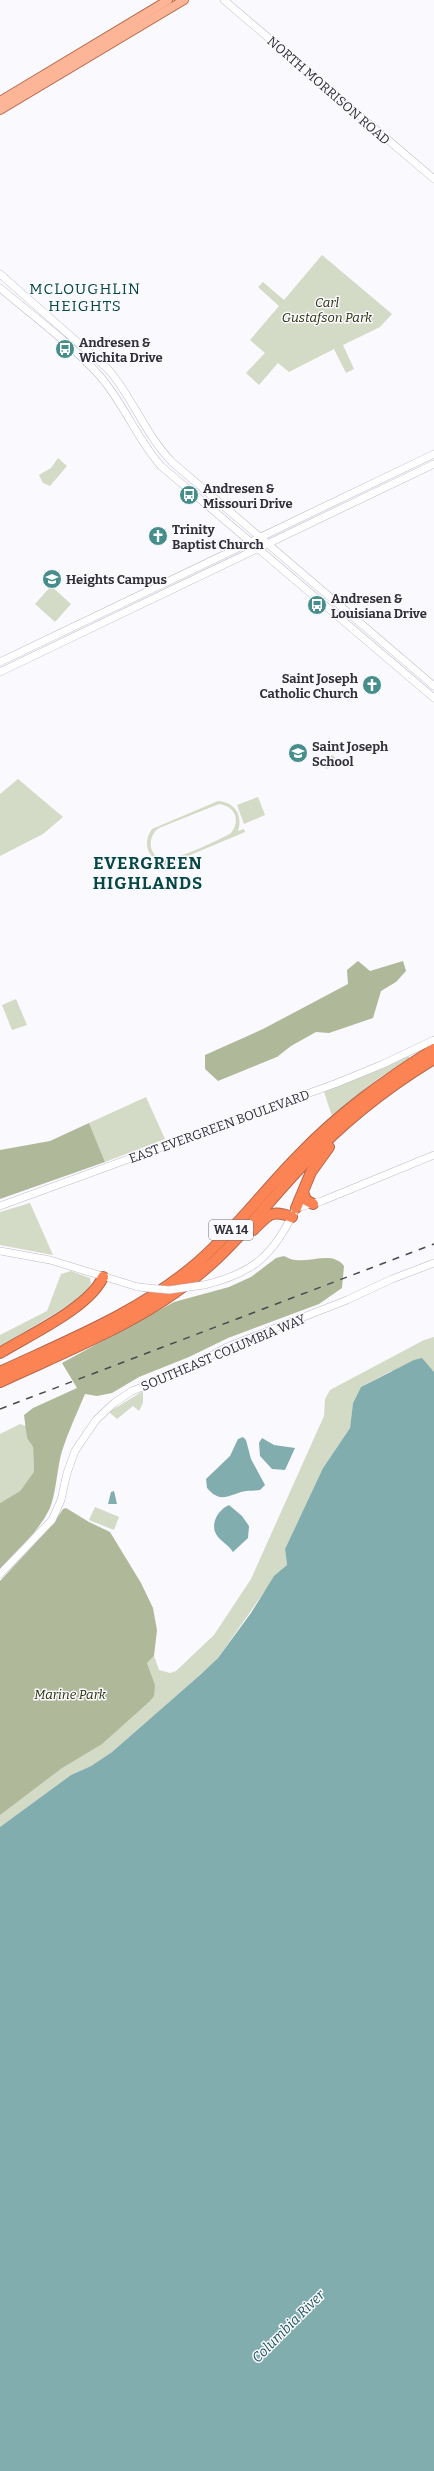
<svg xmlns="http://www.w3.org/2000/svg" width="434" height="2471" viewBox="0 0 434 2471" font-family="Bitter,serif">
	<rect width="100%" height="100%" fill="#faf9fd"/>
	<!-- green -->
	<path fill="#d3dac5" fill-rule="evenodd" d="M322,255L392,314L380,327L343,345L354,369L346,373L334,349L289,372L278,363L259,385L246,373L265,353L250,340L279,306L258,287L263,282L284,300Z
		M58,458L67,466L50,486L43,483L39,475L51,468Z
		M51,586L71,604L55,622L35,604Z
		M333,755L335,758L332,766L326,769L322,760Z
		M18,779L63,817L43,834L0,856V794Z
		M258,797L265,815L244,824L237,805Z
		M218,801C235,802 243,815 238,831L244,829L245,832L157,869L155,865L161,862C146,856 143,842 152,829ZM219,804C235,806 241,820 231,833C220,840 182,857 169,859C149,862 145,838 159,828Z
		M16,999L27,1025L12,1030L2,1005Z
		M409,1055V1059L379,1078L332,1116L324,1092Z
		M146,1097L165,1139L105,1162L89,1123Z
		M30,1203L53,1255L0,1245V1212Z
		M71,1271L90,1278L91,1283L85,1295L0,1347V1335L47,1311L61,1274Z
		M434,1337V1372L433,1370L391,1371L361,1387L353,1403L350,1428L323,1468L285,1549L287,1565L264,1592L218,1658L200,1675L112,1752L91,1766L71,1775L0,1827V1582L152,1677L147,1663L154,1656L159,1670L170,1673L176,1671L214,1635L251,1579L324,1416L325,1399L330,1390L424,1340Z
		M143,1391V1403L139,1411L133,1406L117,1419L109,1412Z
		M20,1424L26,1426L27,1438L33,1447L34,1473L20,1491L0,1503V1434Z
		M95,1507L119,1517L114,1530L89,1520Z"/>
	<!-- forest -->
	<path fill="#afb999" d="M358,961L370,971L403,961L406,971L396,982L381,991L373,1018L329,1033L316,1032L291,1046L277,1057L218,1081L205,1069V1055L263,1029L348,984L347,970Z
		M89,1123L105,1162L0,1199V1150L50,1141Z
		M284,1256C288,1258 292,1260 296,1260C312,1262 333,1251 344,1266L342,1288L319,1304L228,1338L189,1357L139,1377L112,1393L97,1396L85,1394C77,1413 68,1432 62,1451C57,1468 56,1496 49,1510C38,1532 17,1551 0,1569V1503L20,1491L34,1472L33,1447L27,1438L24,1415L33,1408L77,1388L62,1363L174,1302L229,1287L251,1277L276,1258Z
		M66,1508L89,1522L110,1532L141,1583L153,1608L157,1630L154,1656L147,1663L155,1685L154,1696L150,1701L102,1744L62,1768L0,1815V1581L53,1524L63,1509Z"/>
	<!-- water -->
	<path fill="#82adaf" d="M422,1358L434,1372V2471H0V1827L71,1775L91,1766L112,1752L200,1675L218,1658L251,1613L274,1576L287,1565L285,1549L323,1468L350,1428L353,1403L361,1387L414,1360Z
		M243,1437L246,1440L251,1459L265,1485L260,1490C254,1491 247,1490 241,1492C226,1497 219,1502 207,1488L206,1479L230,1456L238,1439Z
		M262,1438L274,1445L295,1448L285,1470L272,1469L260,1456L259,1443Z
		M114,1491L117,1504H108L111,1492Z
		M229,1505L242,1516L249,1526L248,1538L233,1552C228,1544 220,1541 216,1534C210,1523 219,1509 229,1505Z"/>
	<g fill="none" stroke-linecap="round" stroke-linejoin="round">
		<!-- minor casing -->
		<g stroke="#bdbacc" stroke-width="8">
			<path id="minor" d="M224,0L434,179
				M0,274L108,369C133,398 145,434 172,462L434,686
				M0,288C33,316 70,343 99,375C124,403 136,438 161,466L434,698
				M0,662L434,454
				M0,672L434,464
				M0,1206L337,1083L381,1065L434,1040
				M0,1251L50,1260L138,1287
				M204,1285C255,1273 274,1254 296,1208L322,1201L434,1155
				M0,1574L52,1520L61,1500L67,1473L75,1451L96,1420L114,1403L132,1391L183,1371L227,1347L347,1300L392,1279L434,1263"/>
		</g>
		<!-- major casing -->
		<g stroke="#b5664a" stroke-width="10">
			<path id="major" d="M0,101L168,0
				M0,110L184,0"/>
		</g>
		<!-- highway casing -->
		<g stroke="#b5664a" stroke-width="12">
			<path id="highway" d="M303,1192L306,1200L313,1204
				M296,1208L311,1172L329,1147
				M253,1230C269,1215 270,1209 292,1217
				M0,1353C29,1335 89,1308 103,1277
				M0,1372C68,1340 140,1312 197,1263C235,1230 264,1190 299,1155C339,1113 385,1080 434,1049
				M0,1382C73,1348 150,1319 210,1265C244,1235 271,1198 303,1165C341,1124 386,1088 434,1059"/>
		</g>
		<!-- minor -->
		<use href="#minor" stroke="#fff" stroke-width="7"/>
		<!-- major -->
		<use href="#major" stroke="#fdb598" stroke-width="8"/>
		<!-- highway -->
		<use href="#highway" stroke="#fc8354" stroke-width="10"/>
		<!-- rail -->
		<path stroke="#4b4950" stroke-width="1.5" stroke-dasharray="7 7" stroke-linecap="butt" d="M0,1409L434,1244"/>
		<!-- minor-bridge casing -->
		<g stroke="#bdbacc" stroke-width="8" stroke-linecap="butt">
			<path id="minor-bridge" d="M138,1287L169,1290L204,1285"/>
		</g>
		<!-- minor-bridge -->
		<use href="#minor-bridge" stroke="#fff" stroke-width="7"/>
	</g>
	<!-- icons -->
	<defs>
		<g id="bus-disc" transform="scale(1)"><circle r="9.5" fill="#468e8c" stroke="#faf9fd"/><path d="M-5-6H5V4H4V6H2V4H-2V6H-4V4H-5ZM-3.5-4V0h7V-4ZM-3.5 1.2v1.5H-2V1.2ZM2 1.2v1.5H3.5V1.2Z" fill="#fff"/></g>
		<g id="church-disc" transform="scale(1)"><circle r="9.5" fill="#468e8c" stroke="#faf9fd"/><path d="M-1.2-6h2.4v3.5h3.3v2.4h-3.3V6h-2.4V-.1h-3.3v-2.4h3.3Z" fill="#fff"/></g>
		<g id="school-disc" transform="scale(1)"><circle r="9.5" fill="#468e8c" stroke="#faf9fd"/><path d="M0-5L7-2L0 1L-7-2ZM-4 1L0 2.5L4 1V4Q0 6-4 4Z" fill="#fff"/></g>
	</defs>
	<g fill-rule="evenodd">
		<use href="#bus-disc" x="65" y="349"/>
		<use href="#bus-disc" x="189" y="495"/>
		<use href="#church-disc" x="158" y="536"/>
		<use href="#school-disc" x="52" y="579"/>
		<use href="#bus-disc" x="317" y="605"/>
		<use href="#church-disc" x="372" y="685"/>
		<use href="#school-disc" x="298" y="753"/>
	</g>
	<g text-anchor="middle" stroke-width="3" stroke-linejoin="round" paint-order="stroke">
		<!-- shield labels -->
		<rect fill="#faf9fd" stroke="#6e6c73" stroke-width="1" x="209" y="1220" width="44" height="20" rx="3"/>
		<g font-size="12" font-weight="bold" fill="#323038">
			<text x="231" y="1234">WA 14</text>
		</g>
		<!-- street labels -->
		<g font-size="13" fill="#323038" stroke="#faf9fd">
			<text transform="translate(329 90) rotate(41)" y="5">NORTH MORRISON ROAD</text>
			<text transform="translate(219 1126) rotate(-20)" y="5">EAST EVERGREEN BOULEVARD</text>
			<text transform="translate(223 1352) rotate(-23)" y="5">SOUTHEAST COLUMBIA WAY</text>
		</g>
		<!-- park labels -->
		<g font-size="13" font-style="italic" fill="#272f08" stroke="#faf9fd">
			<text x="327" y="307">Carl<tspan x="327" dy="15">Gustafson Park</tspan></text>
			<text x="70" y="1699">Marine Park</text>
		</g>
		<!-- poi labels -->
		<g font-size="13" font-weight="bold" fill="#323038" stroke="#faf9fd" text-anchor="start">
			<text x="79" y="347">Andresen &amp;<tspan x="79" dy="15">Wichita Drive</tspan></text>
			<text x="203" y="493">Andresen &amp;<tspan x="203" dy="15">Missouri Drive</tspan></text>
			<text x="172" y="534">Trinity<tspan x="172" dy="15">Baptist Church</tspan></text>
			<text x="66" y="584">Heights Campus</text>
			<text x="331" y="603">Andresen &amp;<tspan x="331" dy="15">Louisiana Drive</tspan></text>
			<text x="358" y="683" text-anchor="end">Saint Joseph<tspan x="358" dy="15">Catholic Church</tspan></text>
			<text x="312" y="751">Saint Joseph<tspan x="312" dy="15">School</tspan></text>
		</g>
		<!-- water labels -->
		<g font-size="14" font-style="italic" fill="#1c585b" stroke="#faf9fd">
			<text transform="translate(288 2326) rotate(-45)" y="5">Columbia River</text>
		</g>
		<!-- quarter labels -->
		<g font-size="15" letter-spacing="1" fill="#054746" stroke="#faf9fd">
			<text x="85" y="294">MCLOUGHLIN<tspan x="85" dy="17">HEIGHTS</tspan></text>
		</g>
		<!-- district labels -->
		<g font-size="17" font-weight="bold" letter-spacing="1" fill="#054746" stroke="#faf9fd">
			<text x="148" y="869">EVERGREEN<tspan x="148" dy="20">HIGHLANDS</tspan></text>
		</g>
	</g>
</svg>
